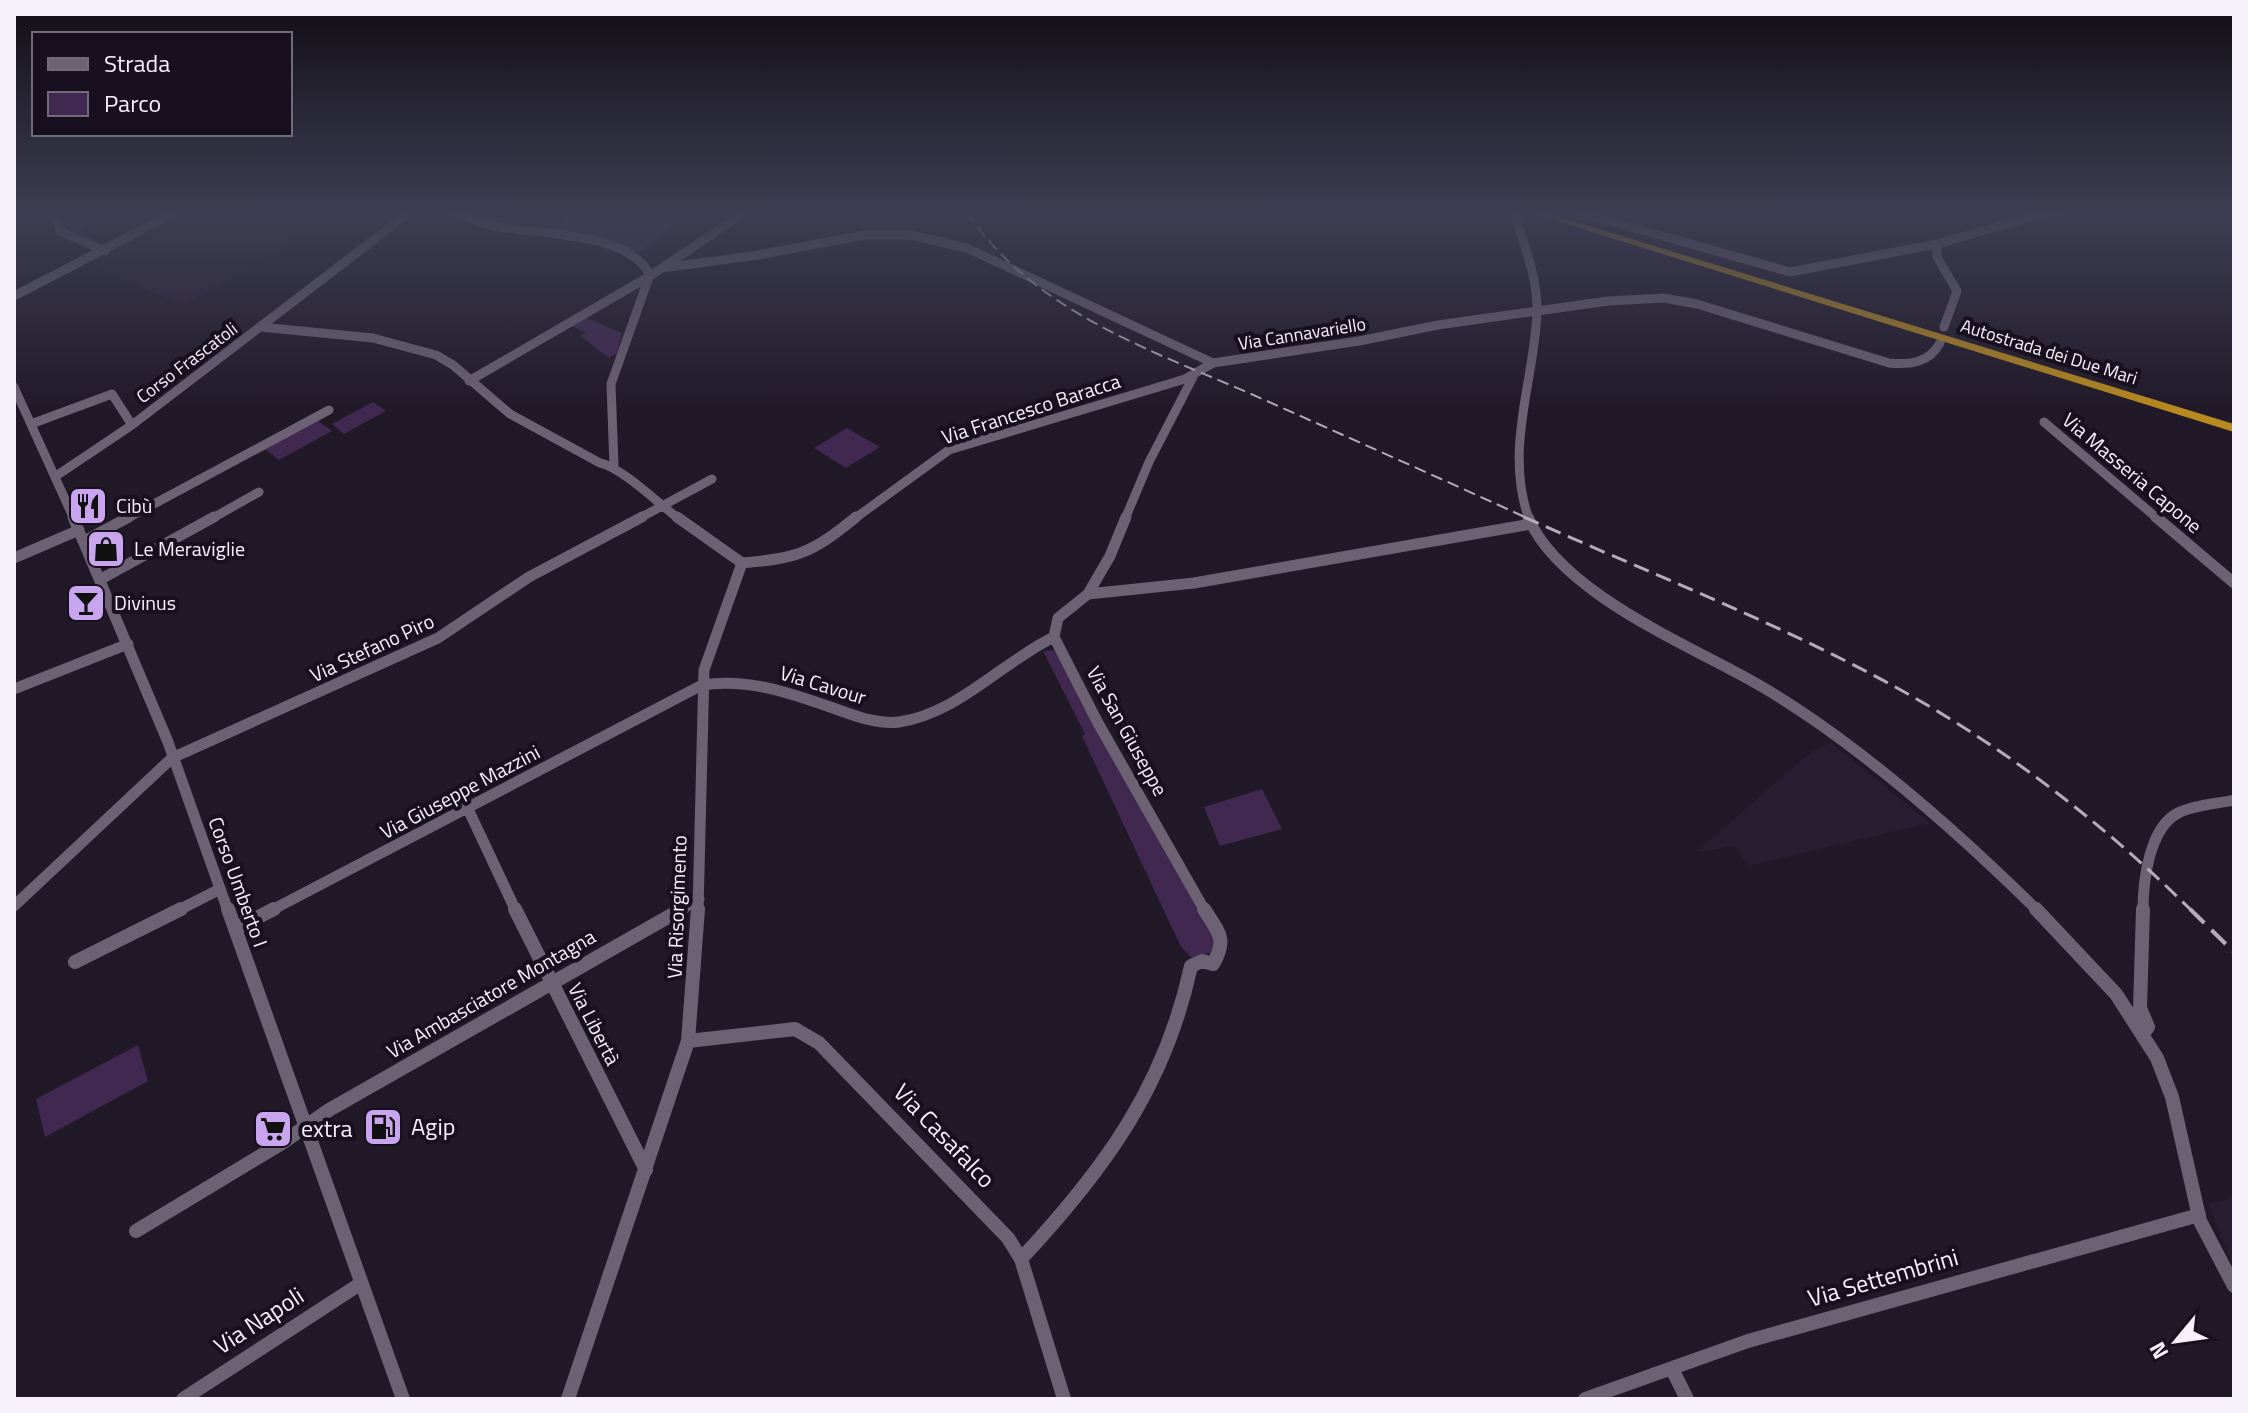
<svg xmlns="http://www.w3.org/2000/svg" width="2248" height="1413" viewBox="0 0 2248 1413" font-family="'Titillium Web',sans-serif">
	<rect width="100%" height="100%" fill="#211928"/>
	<!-- built -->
	<path fill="#291d32" d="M184,212H339L184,306L89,263Z
		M1830,742L1930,823L1748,866L1735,846L1696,852L1810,753Z
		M2234,1197V1268L2208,1204Z"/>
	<!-- green -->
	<path fill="#402851" d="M63,212H102L103,217L84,225L85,236L66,226Z
		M576,212H633L630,215L636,217L642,213L677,224L638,253L553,230Z
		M584,317L622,333L617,353L609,358L580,336L586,333L569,324Z
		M373,402L386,411L344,434L332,424Z
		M318,421L332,431L279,460L265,449Z
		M847,428L880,447L846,468L814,448Z
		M1054,650L1217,941L1210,953L1192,958L1181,947L1082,736L1085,734L1043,651Z
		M1262,789L1282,829L1220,846L1204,807Z
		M138,1045L148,1081L45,1137L36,1099Z"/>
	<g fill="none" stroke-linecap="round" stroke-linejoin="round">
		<!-- minor-far2 -->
		<path stroke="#6c6274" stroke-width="9" d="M54,212L60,231L105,251
			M452,212C468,218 483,224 500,227C541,234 632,233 650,276
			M1514,212C1524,245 1538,278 1537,313C1534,382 1504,450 1529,519
			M1578,212L1790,272L1937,244
			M662,268L758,255L864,235H911L967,248L1213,363L1359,341L1438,325L1608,301L1664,298L1697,304L1889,363C1910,365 1929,363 1940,343
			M14,296L176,212
			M260,327L373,338L436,355L453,365L510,414L600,463C621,467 659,504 679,519
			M1944,327L1957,291L1937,257V244L2042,214L2065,212
			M469,381L650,276L745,212
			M14,387L74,519
			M2044,422L2158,519
			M31,424L112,394L132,425
			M614,466L611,384L649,277
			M56,476L132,425L410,212
			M126,519L329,410
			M211,519L259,492
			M638,519L712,479
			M854,519L949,450L1185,379L1213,363
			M1125,519L1149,462L1193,377"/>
		<!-- minor-far1 -->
		<path stroke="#6c6274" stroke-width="11" d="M73,517L168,742L228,911
			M677,517L742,563L704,670L698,911
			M1528,517C1559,591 1682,642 1750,680C1774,693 1798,709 1821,725C1899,780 1970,844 2038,911
			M2156,517L2234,583
			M84,541L129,517
			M14,558L79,530
			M742,563C799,558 812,553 856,517
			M101,579L214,517
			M1088,594L1110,556L1126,517
			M14,689L128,644
			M468,809L516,911
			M14,906L172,758L438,638L529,577L642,517
			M177,911L220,889
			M270,911L702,685C749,678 790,693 833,708C853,715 877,725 899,722C957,714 1002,662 1054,637
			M678,911L699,899
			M1205,911L1098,723L1054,637L1058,618L1088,594L1194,583L1531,524
			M2143,911C2143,881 2149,828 2178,813C2194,805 2216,804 2234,800"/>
		<!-- minor -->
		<path stroke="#6c6274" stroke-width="14" d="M228,909L403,1399
			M515,909L646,1170
			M2036,909L2116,994L2157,1058L2172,1097L2200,1221L2234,1286
			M2143,909L2140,1008L2148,1027L2145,1031
			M235,929L274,909
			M75,962L181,909
			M688,1041L795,1029L819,1043L1008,1238L1021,1259L1064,1399
			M136,1231L282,1143L329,1110L682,909
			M1021,1259C1104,1170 1165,1087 1191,966L1202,961L1213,964C1228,938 1218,932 1204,909
			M1672,1369L1687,1399
			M183,1399L360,1284
			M568,1399L688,1041L698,909
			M1585,1399L1748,1341L2199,1215"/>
		<!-- highway -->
		<path fill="#b7891e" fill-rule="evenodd" d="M1528,212H1544L2234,424V432Z"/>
		<!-- rail-far2 -->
		<path stroke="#b4adb9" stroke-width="2" stroke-dasharray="12 6" stroke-linecap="butt" d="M967,212C1035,315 1160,353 1267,401C1354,440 1442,479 1529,519"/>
		<!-- rail-far1 -->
		<path stroke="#b4adb9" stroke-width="3" stroke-dasharray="16 8" stroke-linecap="butt" d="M1524,517C1649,573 1779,623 1899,689C2006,748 2105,825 2192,911"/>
		<!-- rail -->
		<path stroke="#b4adb9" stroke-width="4" stroke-dasharray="20 10" stroke-linecap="butt" d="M2190,909L2234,952"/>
	</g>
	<!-- sky -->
	<linearGradient id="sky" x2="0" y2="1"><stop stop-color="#120e16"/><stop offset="0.52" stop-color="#3d3e53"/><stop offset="1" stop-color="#3d3e53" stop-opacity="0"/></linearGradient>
	<rect width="2248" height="410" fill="url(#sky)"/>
	<!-- icons -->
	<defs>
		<g id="restaurant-square" transform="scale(2)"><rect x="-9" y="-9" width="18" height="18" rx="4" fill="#c8a5ee" stroke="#18101e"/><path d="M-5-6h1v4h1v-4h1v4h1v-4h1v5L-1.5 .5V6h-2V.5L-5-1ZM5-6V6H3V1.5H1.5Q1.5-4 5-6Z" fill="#111"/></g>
		<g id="shop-square" transform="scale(2)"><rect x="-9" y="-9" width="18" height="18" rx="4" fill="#c8a5ee" stroke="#18101e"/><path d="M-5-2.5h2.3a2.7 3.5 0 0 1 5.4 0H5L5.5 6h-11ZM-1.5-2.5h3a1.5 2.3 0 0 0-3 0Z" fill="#111"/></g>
		<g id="bar-square" transform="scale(2)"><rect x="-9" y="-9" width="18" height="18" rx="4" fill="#c8a5ee" stroke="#18101e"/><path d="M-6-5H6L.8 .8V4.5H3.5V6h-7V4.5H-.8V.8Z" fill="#111"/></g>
		<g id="fuel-square" transform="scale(2)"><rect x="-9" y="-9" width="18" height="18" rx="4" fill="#c8a5ee" stroke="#18101e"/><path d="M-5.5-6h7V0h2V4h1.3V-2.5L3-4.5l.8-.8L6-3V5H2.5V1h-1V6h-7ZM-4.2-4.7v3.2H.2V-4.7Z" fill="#111"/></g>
		<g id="supermarket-square" transform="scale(2)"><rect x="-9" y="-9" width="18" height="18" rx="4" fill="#c8a5ee" stroke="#18101e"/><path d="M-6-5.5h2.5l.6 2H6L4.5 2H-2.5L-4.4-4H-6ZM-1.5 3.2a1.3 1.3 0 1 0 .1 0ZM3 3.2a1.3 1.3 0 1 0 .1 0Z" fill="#111"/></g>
	</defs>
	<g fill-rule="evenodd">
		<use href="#restaurant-square" x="88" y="506"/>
		<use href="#shop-square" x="106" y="549"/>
		<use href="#bar-square" x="86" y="603"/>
		<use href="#fuel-square" x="383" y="1127"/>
		<use href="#supermarket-square" x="273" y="1129"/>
	</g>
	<g text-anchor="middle" stroke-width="8" stroke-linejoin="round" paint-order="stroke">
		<!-- far-street labels -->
		<g font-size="18" fill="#f7f1fc" stroke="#18101e">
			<text transform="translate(1302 334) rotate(-9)" y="6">Via Cannavariello</text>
			<text transform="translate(2049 352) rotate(17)" y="6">Autostrada dei Due Mari</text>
			<text transform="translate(187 363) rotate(-37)" y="6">Corso Frascatoli</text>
		</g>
		<!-- street labels -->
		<g font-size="20" fill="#f7f1fc" stroke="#18101e">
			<text transform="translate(1031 409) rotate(-18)" y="7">Via Francesco Baracca</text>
			<text transform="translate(2132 473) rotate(40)" y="7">Via Masseria Capone</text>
			<text transform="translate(372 648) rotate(-25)" y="7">Via Stefano Piro</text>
			<text transform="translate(823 685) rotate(17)" y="7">Via Cavour</text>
			<text transform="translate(1127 731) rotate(61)" y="7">Via San Giuseppe</text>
			<text transform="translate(460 792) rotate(-28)" y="7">Via Giuseppe Mazzini</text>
			<text transform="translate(238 882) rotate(70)" y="7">Corso Umberto I</text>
			<text transform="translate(677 907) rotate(-88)" y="7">Via Risorgimento</text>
			<text transform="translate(491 994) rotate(-30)" y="7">Via Ambasciatore Montagna</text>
			<text transform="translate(594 1024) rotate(63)" y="7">Via Libertà</text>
		</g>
		<!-- poi labels -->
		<g font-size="20" fill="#f7f1fc" stroke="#18101e" text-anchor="start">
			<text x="116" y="513">Cibù</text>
			<text x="134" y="556">Le Meraviglie</text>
			<text x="114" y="610">Divinus</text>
		</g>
		<!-- near-poi labels -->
		<g font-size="24" fill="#f7f1fc" stroke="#18101e" text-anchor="start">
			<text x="411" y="1135">Agip</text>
			<text x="301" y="1137">extra</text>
		</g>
		<!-- near-street labels -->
		<g font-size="24" fill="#f7f1fc" stroke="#18101e">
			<text transform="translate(944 1136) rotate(46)" y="8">Via Casafalco</text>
			<text transform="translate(1883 1278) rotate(-16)" y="8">Via Settembrini</text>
			<text transform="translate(259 1321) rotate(-33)" y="8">Via Napoli</text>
		</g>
	</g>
	<!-- border -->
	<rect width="2248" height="1413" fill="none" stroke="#f7f1fc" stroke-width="32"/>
	<!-- legend -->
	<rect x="32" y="32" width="260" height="104" fill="#18101e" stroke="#716a77" stroke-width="2"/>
	<rect x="48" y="58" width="40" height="12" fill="#6c6274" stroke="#716a77" stroke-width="2"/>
	<text x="104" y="72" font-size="24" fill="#f7f1fc">Strada</text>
	<rect x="48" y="92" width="40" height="24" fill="#402851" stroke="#716a77" stroke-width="2"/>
	<text x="104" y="112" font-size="24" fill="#f7f1fc">Parco</text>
	<!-- north arrow -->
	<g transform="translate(2176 1341) rotate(241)" stroke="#18101e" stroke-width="6" paint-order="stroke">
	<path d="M0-6L14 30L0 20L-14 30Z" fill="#f7f1fc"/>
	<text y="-12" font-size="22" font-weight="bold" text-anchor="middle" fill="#f7f1fc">N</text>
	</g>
</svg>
